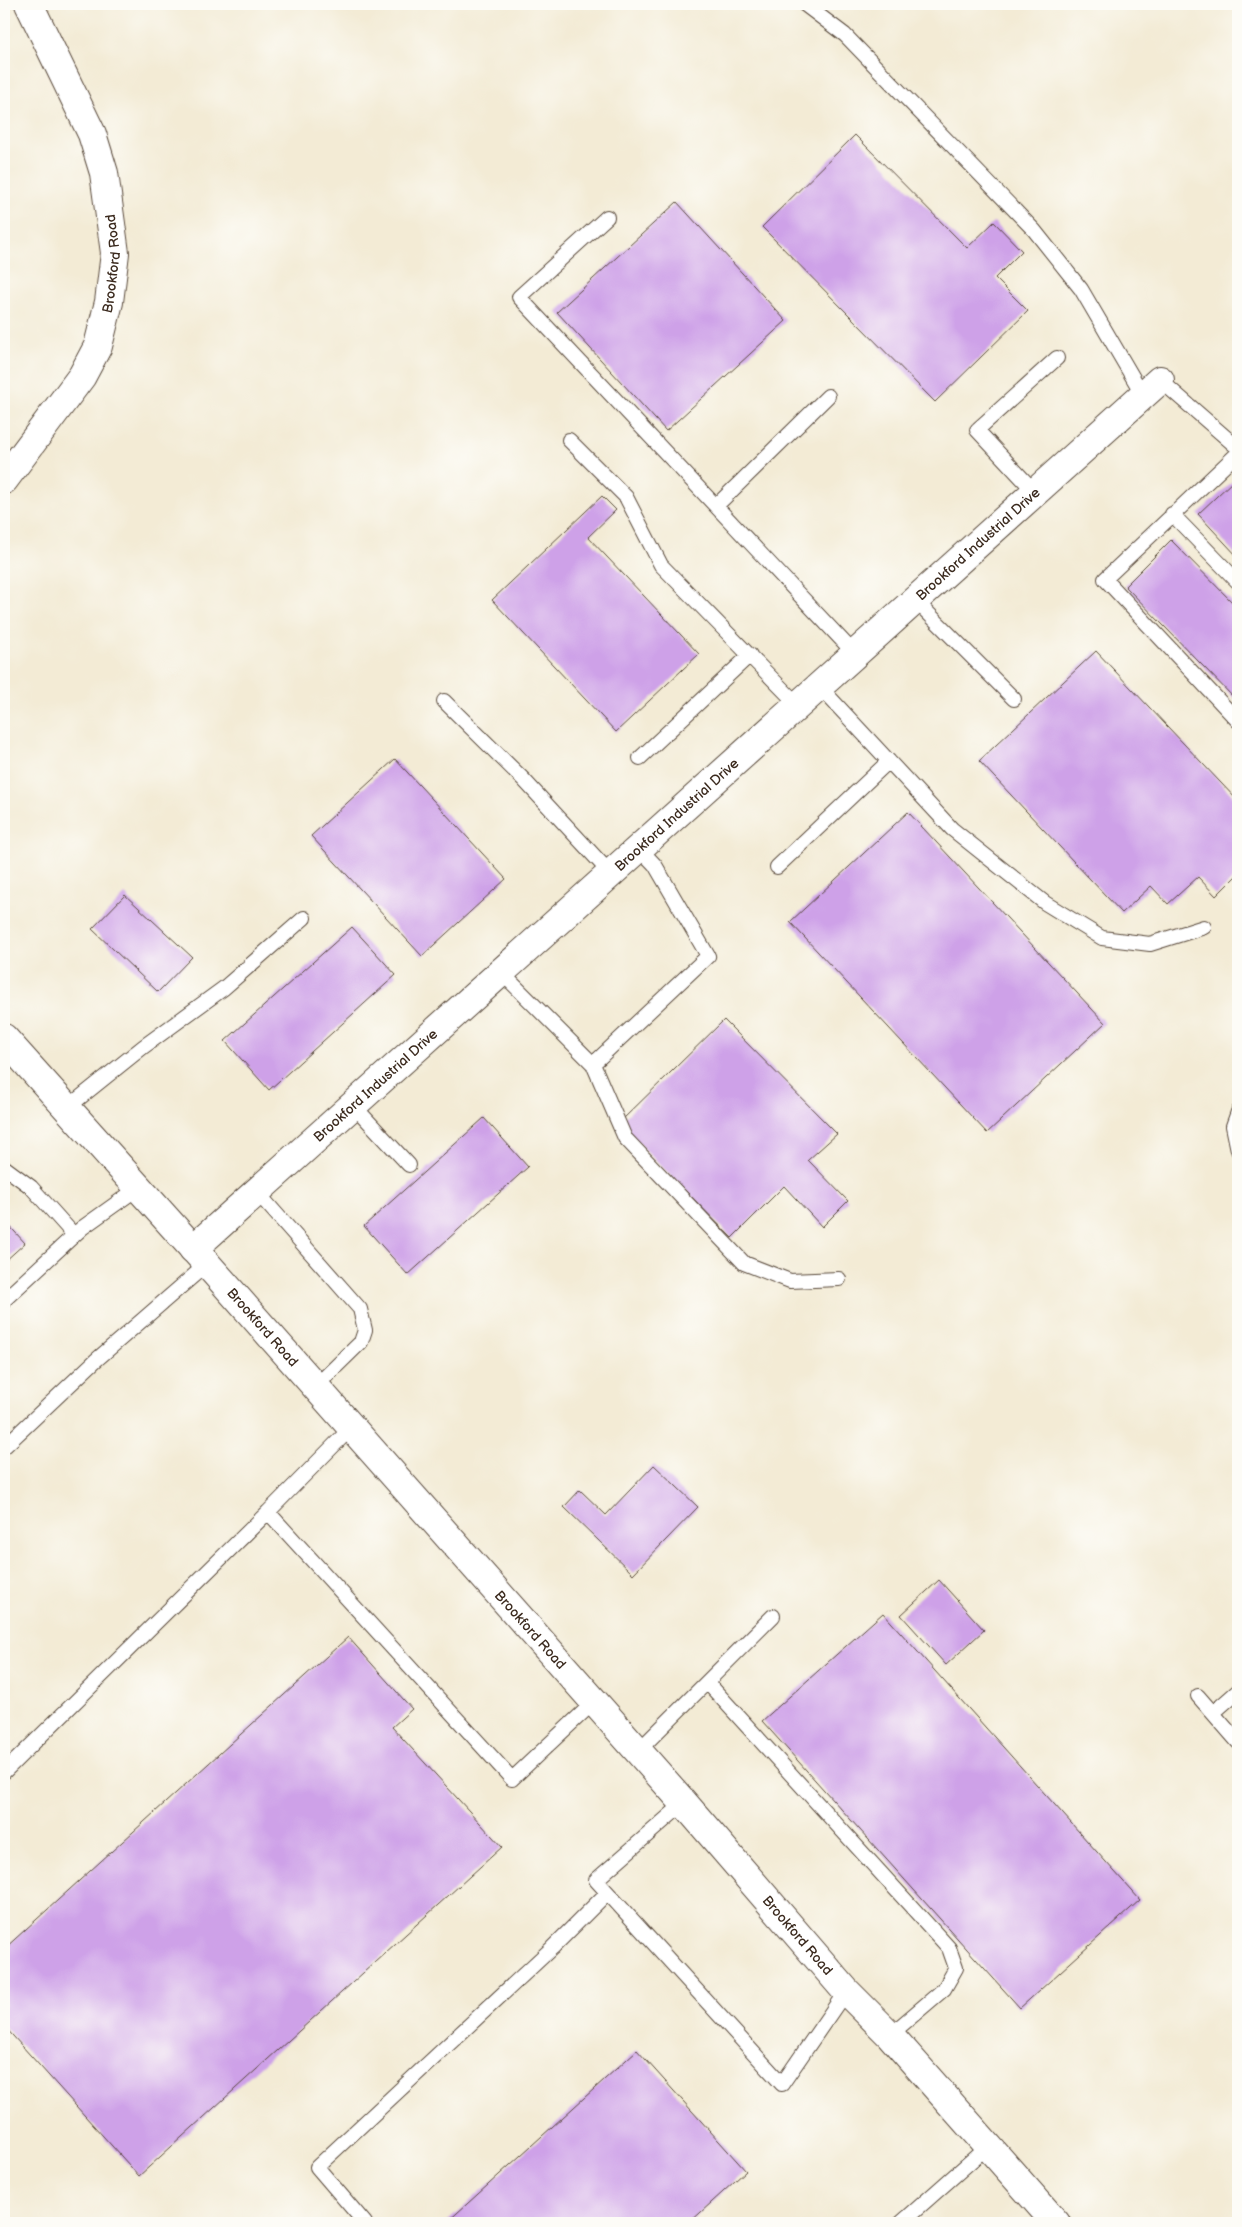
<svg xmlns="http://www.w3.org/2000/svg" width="1242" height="2227" viewBox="0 0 1242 2227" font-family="'Balsamiq Sans',sans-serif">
	<rect width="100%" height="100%" fill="#fdfcf7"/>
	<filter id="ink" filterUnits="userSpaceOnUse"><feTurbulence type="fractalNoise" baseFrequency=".02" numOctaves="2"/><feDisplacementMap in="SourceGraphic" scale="10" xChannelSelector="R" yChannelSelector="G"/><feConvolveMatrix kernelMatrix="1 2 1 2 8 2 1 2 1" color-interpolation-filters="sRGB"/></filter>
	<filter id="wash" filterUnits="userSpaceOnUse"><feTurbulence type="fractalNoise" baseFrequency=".0096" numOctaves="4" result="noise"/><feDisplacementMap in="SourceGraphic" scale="20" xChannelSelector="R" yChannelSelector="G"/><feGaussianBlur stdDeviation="1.12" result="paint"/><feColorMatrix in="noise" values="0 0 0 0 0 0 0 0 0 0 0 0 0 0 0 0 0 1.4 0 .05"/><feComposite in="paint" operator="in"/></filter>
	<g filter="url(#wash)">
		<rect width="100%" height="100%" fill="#f3ebd5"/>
		<g id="blocks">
			<!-- building -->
			<path fill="#cea1e8" d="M855,135L967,248L994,222L1022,251L995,278L1028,311L935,402L762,227Z
				M677,202L786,321L666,431L557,312Z
				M1234,480L1238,484V557L1198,514Z
				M602,496L616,510L588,537L699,654L616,732L492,600Z
				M1171,540L1238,608V702L1125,586Z
				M1096,651L1238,801V874L1216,896L1198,877L1168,904L1151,886L1122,913L979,761Z
				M395,759L506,879L422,956L311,836Z
				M908,812L1105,1023L987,1133L790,922Z
				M125,895L192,957L158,992L92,929Z
				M352,927L396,975L269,1090L225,1041Z
				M724,1020L837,1134L808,1160L848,1201L822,1227L784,1186L732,1238L619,1123Z
				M484,1118L528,1167L408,1275L364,1226Z
				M4,1220L25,1243L4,1262Z
				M654,1465L698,1507L633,1574L564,1507L580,1490L606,1515Z
				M939,1580L984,1630L946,1665L901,1615Z
				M883,1613L1140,1900L1020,2008L762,1721Z
				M348,1637L412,1709L392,1727L502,1847L139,2176L4,2026V1949Z
				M637,2050L746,2171L689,2223H446Z"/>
		</g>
	</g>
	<g filter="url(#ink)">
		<use href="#blocks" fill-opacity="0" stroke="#574739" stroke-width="1"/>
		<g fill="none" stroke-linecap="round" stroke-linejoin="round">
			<!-- service casing -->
			<g stroke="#574739" stroke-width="16">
				<path id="service" d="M804,4L845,35L1034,230L1081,289L1143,395
					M607,217L519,297L855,654
					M1160,380L1238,448
					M569,440L626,497L661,565L798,705
					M1238,453L1105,579L1238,721
					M1035,492L977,430L1057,358
					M716,506L828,396
					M1172,514L1238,582
					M915,600L1014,699
					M819,686L952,829L1045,903L1102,938L1150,944L1204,927
					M444,701L523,779L611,874
					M640,758L750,655
					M777,867L889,761
					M501,972L593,1064L708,956L655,865L639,848
					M593,1064L625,1138L744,1263L790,1281L839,1279
					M353,1105L409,1165
					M67,1108L143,1047L224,988L304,918
					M1238,1112L1233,1126L1238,1150
					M4,1167L31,1187L74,1235
					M257,1192L360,1309L365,1330L361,1342L315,1387
					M4,1300L82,1228L138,1188
					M351,1428L268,1512L512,1779L594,1702
					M4,1447L95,1361L207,1264
					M707,1682L949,1948L956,1968L944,1989L890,2035
					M1198,1696L1238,1742
					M1213,1713L1238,1691
					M638,1751L773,1616
					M4,1772L268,1512
					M684,1803L596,1880L782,2084L846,1991
					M365,2223L317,2167L552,1948L607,1893
					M901,2223L988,2146"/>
			</g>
			<!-- minor casing -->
			<g stroke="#574739" stroke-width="30">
				<g id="minor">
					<path id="s1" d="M4,480L82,376L98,346L109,302L115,253L104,173L92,134L29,4"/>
					<path id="s2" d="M4,1038L207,1264L684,1803L846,1991L890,2035L1056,2223"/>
					<path id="s3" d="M193,1249L1160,380"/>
				</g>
			</g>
			<!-- service -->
			<use href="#service" stroke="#fff" stroke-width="14"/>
			<!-- minor -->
			<use href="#minor" stroke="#fff" stroke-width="28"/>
		</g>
	</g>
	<g text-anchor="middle" stroke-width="4" stroke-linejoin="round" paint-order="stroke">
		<!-- street labels -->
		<g font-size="14" fill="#3b2a1e" stroke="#fdfcf7">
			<text dy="5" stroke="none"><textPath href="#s1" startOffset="248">Brookford Road</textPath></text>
			<text dy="5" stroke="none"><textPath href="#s3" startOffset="1055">Brookford Industrial Drive</textPath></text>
			<text dy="5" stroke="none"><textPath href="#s3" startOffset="650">Brookford Industrial Drive</textPath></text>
			<text dy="5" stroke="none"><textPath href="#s3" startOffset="245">Brookford Industrial Drive</textPath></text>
			<text dy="5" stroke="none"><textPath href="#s2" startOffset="388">Brookford Road</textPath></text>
			<text dy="5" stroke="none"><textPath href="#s2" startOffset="792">Brookford Road</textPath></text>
			<text dy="5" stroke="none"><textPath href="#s2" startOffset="1198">Brookford Road</textPath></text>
		</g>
	</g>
	<!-- margin -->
	<rect width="1242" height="2227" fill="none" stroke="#fdfcf7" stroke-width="20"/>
</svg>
